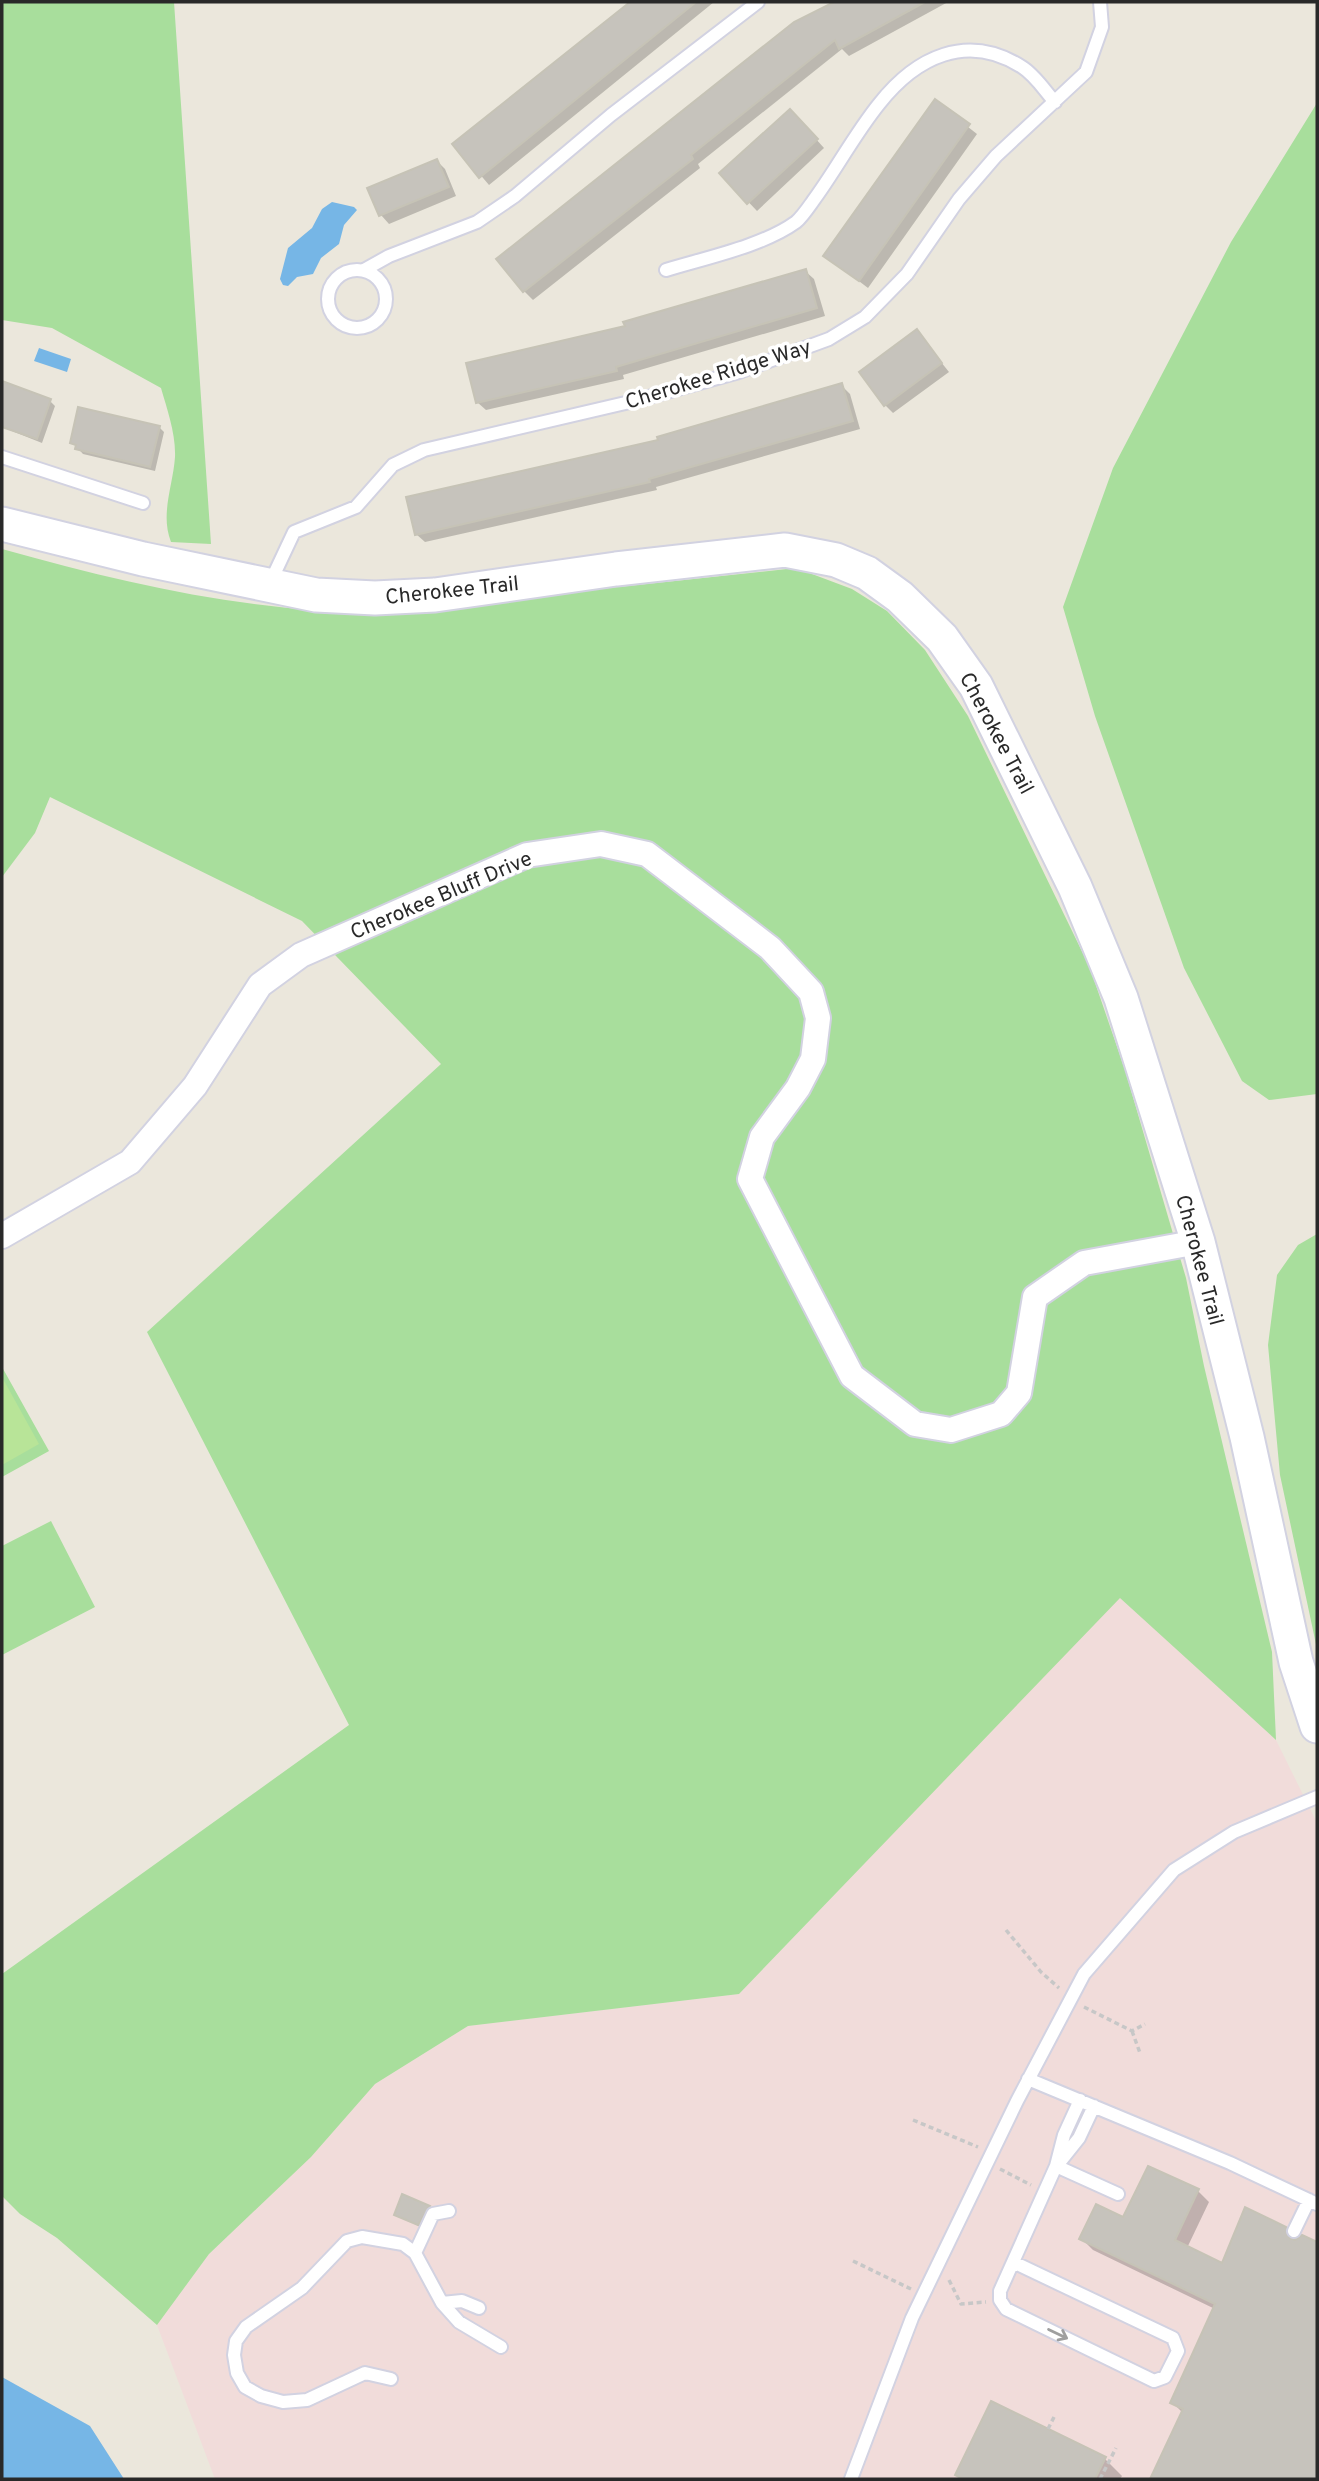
<svg xmlns="http://www.w3.org/2000/svg" width="1319" height="2481" viewBox="0 0 1319 2481" font-family="Overpass,sans-serif">
	<rect width="100%" height="100%" fill="#ebe7dc"/>
	<!-- medical -->
	<path fill="#f1dcda" d="M1120,1597L1276,1740L1317,1823V2479H215L157,2325L209,2254L311,2157L375,2084L468,2026L739,1994Z"/>
	<!-- green -->
	<path fill="#a8de9c" d="M2,2H174L211,544L171,542C160,514 173,486 175,457C176,434 167,409 161,388L52,328L2,320Z
		M1317,103V1094L1269,1100L1242,1081L1184,968L1095,716L1063,607L1113,468L1231,242Z
		M2,549C127,584 245,611 376,613L796,568L852,589L887,611L925,650L968,716L1090,968L1125,1070L1186,1278L1204,1366L1272,1652L1276,1740L1120,1598L739,1994L468,2026L375,2084L311,2157L209,2254L157,2325L57,2238L20,2214L2,2196V1974L349,1725L147,1332L441,1064L302,921L50,797L35,833L2,877Z
		M1317,1234V1649L1280,1475L1268,1345L1277,1275L1298,1245Z
		M2,1367L49,1451L2,1477Z
		M51,1521L95,1607L2,1655V1546Z"/>
	<!-- pitch -->
	<path fill="#b8e498" d="M2,1377L39,1444L2,1465Z"/>
	<!-- water -->
	<path fill="#76b6e6" d="M332,202L354,207L357,210L344,225L339,244L321,258L313,274L297,277L288,286L283,285L280,279L288,248L312,228L322,209Z
		M39,348L71,359L67,372L34,361Z
		M2,2377L90,2426L124,2479H2Z"/>
	<!-- shadow -->
	<path fill="#0003" d="M631,2H714L489,185L455,145Z
		M836,2H948L849,56L842,49L698,164L700,168L533,300L524,291L499,259L795,24Z
		M935,101L977,134L868,288L826,256Z
		M798,119L824,148L757,211L721,173Z
		M437,161L445,169L456,196L389,224L381,215L369,189Z
		M805,271L814,279L825,316L623,375L624,379L486,410L477,402L627,328Z
		M917,332L949,372L893,413L885,405Z
		M2,382L50,401L55,406L42,443L2,427Z
		M841,385L850,394L860,429L656,487L657,490L425,542L416,534L660,442Z
		M159,427L164,432L155,471L83,454L72,442Z
		M1198,2191L1209,2202L1187,2248L1223,2265L1285,2228L1296,2239L1302,2237L1317,2244V2479H1151L1183,2413L1172,2402L1215,2309L1093,2250L1082,2239Z
		M429,2207L434,2212L424,2229L396,2214Z
		M1105,2459L1122,2476L1120,2479H961L957,2475Z"/>
	<!-- building -->
	<path fill="#c6c3bc" stroke="#c6c3b6" stroke-width="2" d="M630,2H696L479,178L452,144Z
		M834,2H925L839,49L835,40L691,155L693,159L523,292L496,259L794,22Z
		M935,99L970,124L859,281L823,256Z
		M790,109L818,139L747,204L719,173Z
		M437,159L449,187L379,216L367,188Z
		M806,269L817,308L616,367L617,371L476,403L466,363L625,326L623,322Z
		M917,329L942,363L884,406L859,372Z
		M2,381L51,399L37,439L2,427Z
		M842,383L853,421L649,479L650,482L415,535L406,497L658,440L657,437Z
		M78,407L160,426L150,467L75,449L76,445L70,443Z
		M1148,2166L1199,2189L1175,2240L1222,2263L1245,2207L1286,2227L1290,2238L1295,2240L1302,2235L1317,2242V2479H1150L1183,2409L1170,2403L1215,2304L1079,2239L1096,2204L1123,2217Z
		M402,2194L430,2206L418,2225L394,2215Z
		M991,2401L1106,2457L1095,2479H963L955,2475Z"/>
	<g fill="none" stroke-linecap="round" stroke-linejoin="round">
		<!-- lane casing -->
		<g stroke="#d2d2e1" stroke-width="16">
			<path id="lane" d="M328 299a29 29 0 1 1 58 0a29 29 0 1 1-58 0Z
				M364,270L389,256L477,222L515,196L611,115L758,2
				M666,270C705,258 763,246 796,222C802,217 808,208 813,201C836,170 854,135 879,104C916,57 967,32 1022,67C1035,75 1045,91 1055,102
				M2,457L143,503
				M270,583L294,532L356,507L393,465L424,450L634,401L739,372L829,339L865,317L907,274L959,199L996,156L1086,72L1102,27L1100,2
				M1028,2079L1230,2163L1317,2204
				M1059,2163L1079,2138L1094,2106
				M1056,2166L1118,2194
				M1294,2231L1309,2200
				M415,2253L433,2214L449,2211
				M1013,2262L1173,2338L1178,2351L1165,2377L1154,2381L1006,2309L1000,2300V2291L1056,2166L1064,2135L1080,2100
				M442,2303L462,2301L479,2308
				M391,2379L365,2373L307,2400L283,2402L261,2396L245,2387L237,2373L234,2355L236,2341L246,2327L302,2288L347,2241L362,2237L403,2244L415,2253L442,2303L459,2322L501,2347
				M851,2479L912,2318L1017,2101L1084,1974L1174,1870L1234,1832L1317,1797"/>
		</g>
		<!-- street casing -->
		<g stroke="#d2d2e1" stroke-width="28">
			<path id="street" d="M2,1236L130,1162L195,1086L260,985L301,955L527,855L601,844L647,854L770,948L811,992L818,1018L813,1059L798,1088L762,1137L750,1179L852,1376L915,1424L951,1430L1001,1414L1019,1393L1035,1297L1084,1263L1198,1242"/>
		</g>
		<!-- secondary casing -->
		<g stroke="#d2d2e1" stroke-width="37">
			<path id="secondary" d="M2,524L143,559L316,595L375,598L435,595L616,569L785,550L836,560L867,573L900,597L942,638L976,686L1075,887L1121,998L1198,1242L1247,1437L1296,1662L1317,1726"/>
		</g>
		<!-- path -->
		<path stroke="#c7c7c7" stroke-width="3.5" stroke-dasharray="5 3.5" stroke-linecap="butt" d="M1006,1930L1041,1972L1059,1988
			M1084,2007L1132,2031L1145,2024
			M1132,2031L1140,2053
			M913,2120L978,2147
			M1000,2169L1031,2185
			M853,2261L911,2289
			M949,2280L961,2304L986,2302
			M1048,2429L1055,2415
			M1100,2479L1116,2448"/>
		<!-- lane -->
		<use href="#lane" stroke="#fff" stroke-width="12"/>
		<!-- street -->
		<use href="#street" stroke="#fff" stroke-width="24"/>
		<!-- secondary -->
		<use href="#secondary" stroke="#fff" stroke-width="33"/>
	</g>
	<!-- one-way arrows -->
	<defs><path id="oneway-shaft" d="M-6 0H5M1.5-3L5.5 0L1.5 3" fill="none" stroke-width="1.6" stroke-linecap="round" stroke-linejoin="round" transform="scale(1.75)"/></defs>
	<use stroke="#9f9f9f" href="#oneway-shaft" transform="translate(1058 2334) rotate(26)"/>
	<g text-anchor="middle" stroke-width="7" stroke-linejoin="round" paint-order="stroke">
		<!-- street labels -->
		<g font-size="21" fill="#292929" stroke="#fff">
			<text transform="translate(718 374) rotate(-17)" y="7">Cherokee Ridge Way</text>
			<text transform="translate(452 590) rotate(-6)" y="7">Cherokee Trail</text>
			<text transform="translate(997 733) rotate(62)" y="7">Cherokee Trail</text>
			<text transform="translate(441 895) rotate(-23)" y="7">Cherokee Bluff Drive</text>
			<text transform="translate(1200 1260) rotate(75)" y="7">Cherokee Trail</text>
		</g>
	</g>
	<!-- border -->
	<rect width="1319" height="2481" fill="none" stroke="#292929" stroke-width="7"/>
</svg>
